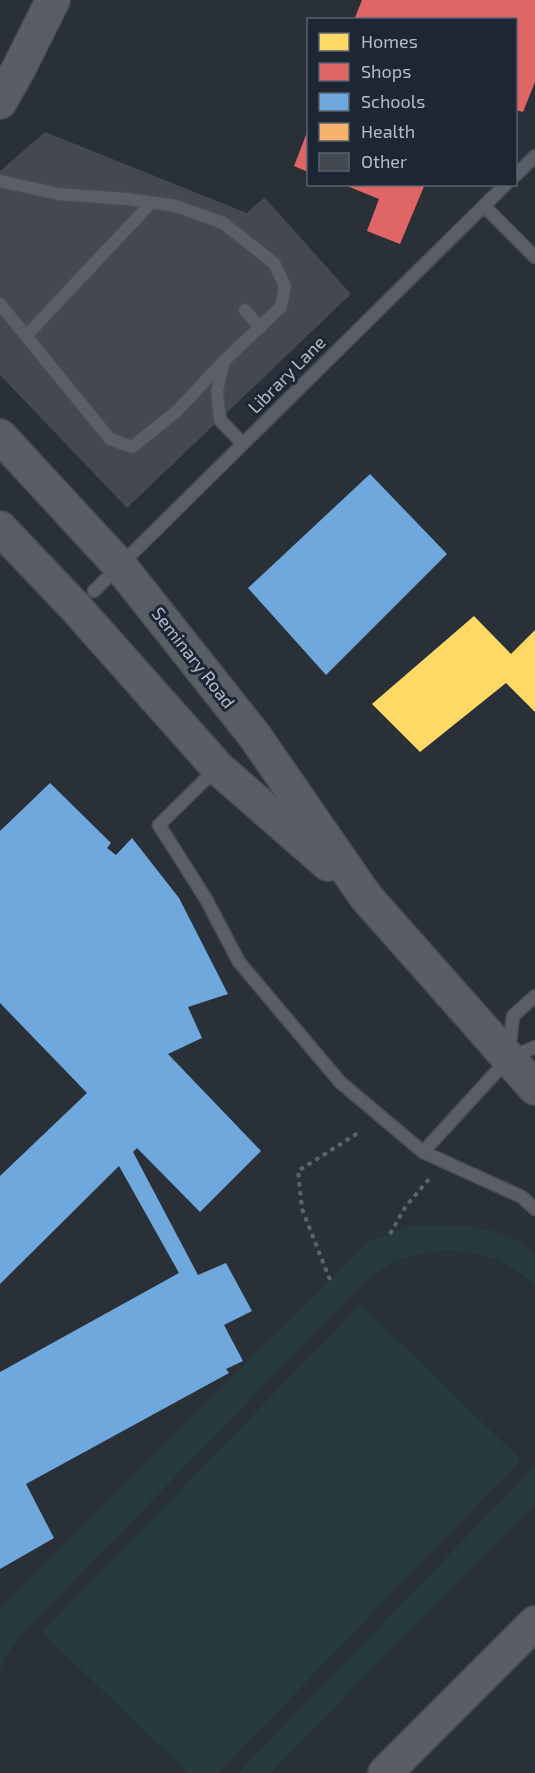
<svg xmlns="http://www.w3.org/2000/svg" width="535" height="1773" viewBox="0 0 535 1773" font-family="'Exo 2',sans-serif">
	<rect width="100%" height="100%" fill="#2a3038"/>
	<!-- green -->
	<path fill="#273a3e" d="M415,1225C449,1225 484,1224 515,1239C522,1243 528,1248 535,1253V1285C522,1275 508,1264 492,1258C458,1246 415,1249 384,1268C376,1273 369,1279 362,1285L21,1635L5,1658L0,1671V1610L13,1595L369,1241Z
		M361,1304L521,1460L218,1773H188L42,1632Z
		M535,1466V1504L270,1773H238Z"/>
	<!-- homes -->
	<path fill="#ffd966" d="M474,616L511,654L535,630V712L506,683L420,752L372,704Z"/>
	<!-- shops -->
	<path fill="#e06666" d="M362,0H535V82L523,112L516,110V20H354Z
		M308,130V172L294,166Z
		M342,184H425L400,244L367,231L379,199Z"/>
	<!-- schools -->
	<path fill="#6fa8dc" d="M370,474L447,554L326,675L248,588Z
		M50,783L111,843L107,848L116,855L132,838L179,898L228,994L188,1007L202,1038L168,1054L261,1151L200,1212L137,1148L133,1152L198,1275L226,1263L252,1311L224,1325L243,1361L226,1369L229,1373L26,1484L54,1538L0,1569V1372L179,1273L119,1166L0,1284V1176L87,1093L0,1003V831Z"/>
	<!-- health -->
	<path fill="#f6b26b" d="M169,219L251,304L104,445L22,360Z"/>
	<!-- building -->
	<path fill="#444950" d="M45,132L247,213L264,197L351,294L127,508L0,375V171Z"/>
	<g fill="none" stroke-linecap="round" stroke-linejoin="round">
		<!-- lane casing -->
		<g stroke="#484c53" stroke-width="15">
			<path id="lane" d="M516,175L535,156
				M0,181L58,194L127,199L176,206L223,223L274,263L285,286L281,307L224,361L217,391L220,420L243,444
				M484,206L535,257
				M0,304L110,439L132,447L177,411L223,362
				M245,310L260,328
				M26,336L151,203
				M94,591L506,184
				M217,768L159,825L206,899L239,962L340,1082L423,1152L522,1197L535,1209
				M509,1051L513,1016L535,996
				M423,1152L508,1059L535,1047"/>
		</g>
		<!-- secondary casing -->
		<g stroke="#484c53" stroke-width="36">
			<path id="secondary" d="M0,102L18,70L53,0
				M0,436L120,566L254,735L366,897L535,1088
				M0,528L76,608L218,768L328,864
				M385,1773L535,1623"/>
		</g>
		<!-- path -->
		<path stroke="#5d636a" stroke-width="4" stroke-dasharray="4.5 4.5" stroke-linecap="butt" d="M390,1234L406,1206L430,1178
			M330,1280L302,1209L298,1171L358,1133"/>
		<!-- lane -->
		<use href="#lane" stroke="#5a5e66" stroke-width="12"/>
		<!-- secondary -->
		<use href="#secondary" stroke="#595d64" stroke-width="33"/>
	</g>
	<g text-anchor="middle" stroke-width="6" stroke-linejoin="round" paint-order="stroke">
		<!-- street labels -->
		<g font-size="18" fill="#b4bcc9" stroke="#1d2633">
			<text transform="translate(287 375) rotate(-45)" y="6">Library Lane</text>
			<text transform="translate(193 658) rotate(52)" y="6">Seminary Road</text>
		</g>
	</g>
	<!-- legend -->
	<rect x="307" y="18" width="210" height="168" fill="#1d2633" stroke="#59626f" stroke-width="1.5"/>
	<rect x="319" y="33" width="30" height="18" fill="#ffd966" stroke="#59626f" stroke-width="1.5"/>
	<text x="361" y="48" font-size="18" fill="#b4bcc9">Homes</text>
	<rect x="319" y="63" width="30" height="18" fill="#e06666" stroke="#59626f" stroke-width="1.5"/>
	<text x="361" y="78" font-size="18" fill="#b4bcc9">Shops</text>
	<rect x="319" y="93" width="30" height="18" fill="#6fa8dc" stroke="#59626f" stroke-width="1.5"/>
	<text x="361" y="108" font-size="18" fill="#b4bcc9">Schools</text>
	<rect x="319" y="123" width="30" height="18" fill="#f6b26b" stroke="#59626f" stroke-width="1.5"/>
	<text x="361" y="138" font-size="18" fill="#b4bcc9">Health</text>
	<rect x="319" y="153" width="30" height="18" fill="#444950" stroke="#59626f" stroke-width="1.5"/>
	<text x="361" y="168" font-size="18" fill="#b4bcc9">Other</text>
</svg>
